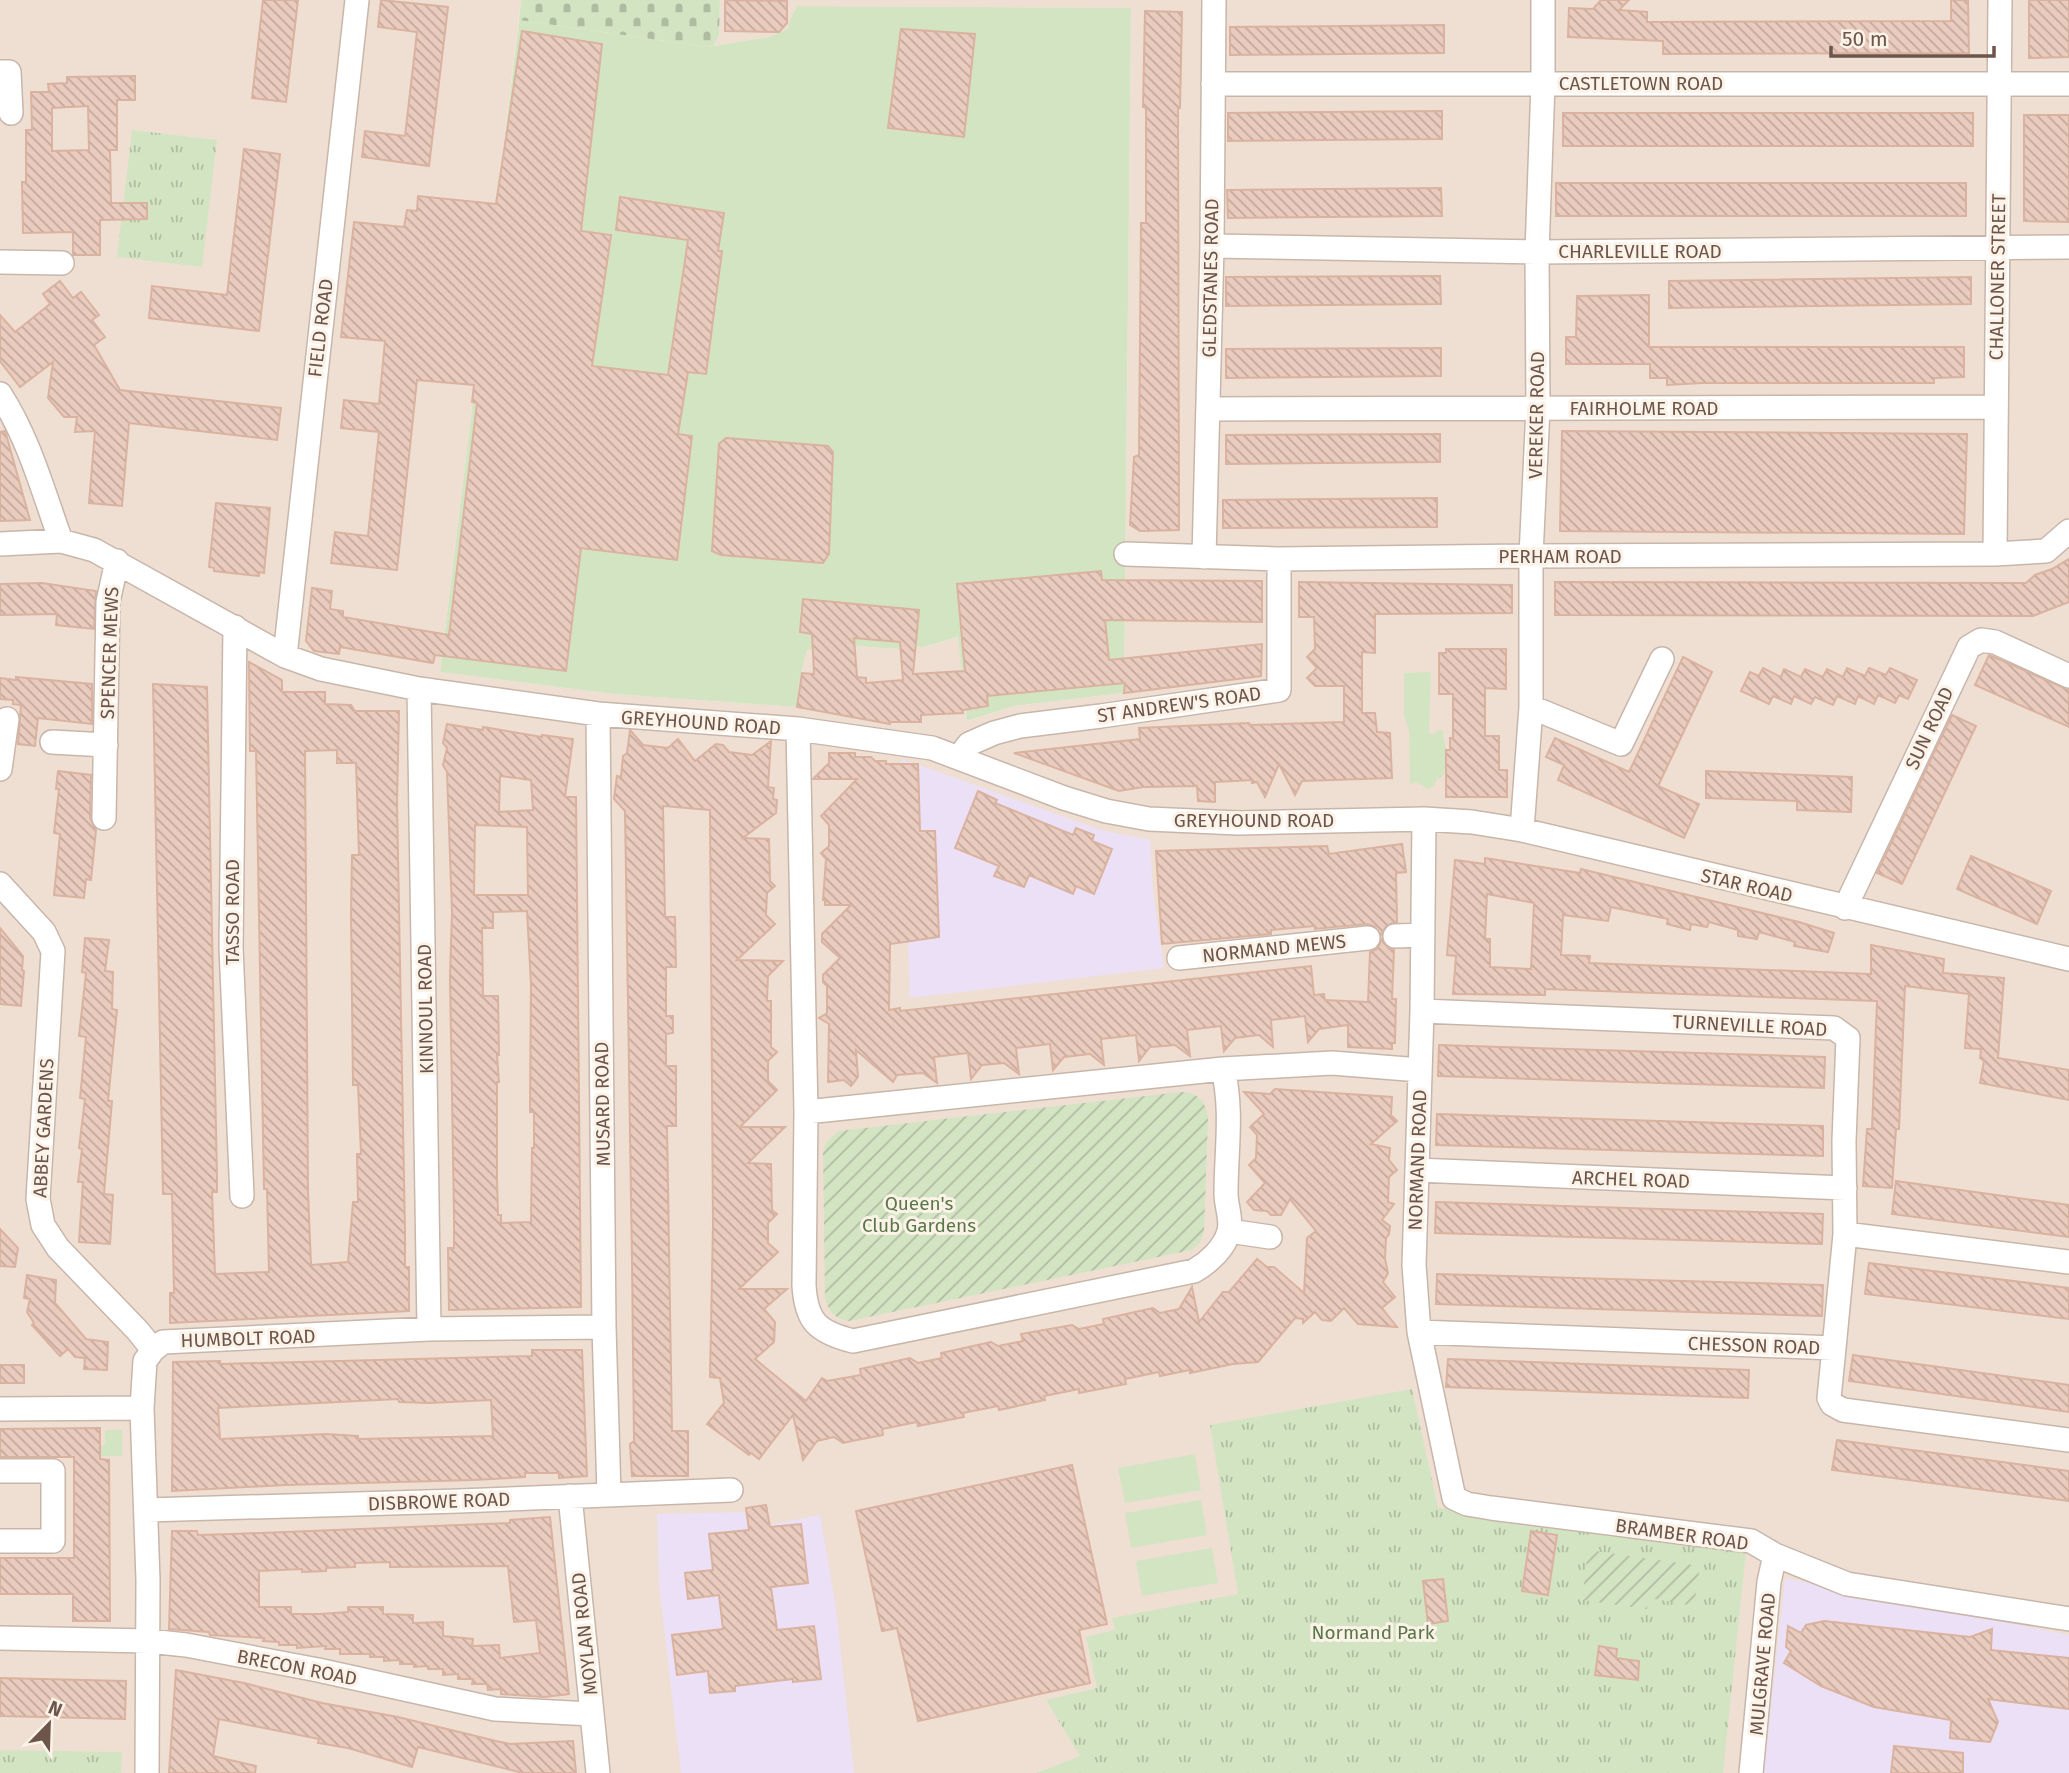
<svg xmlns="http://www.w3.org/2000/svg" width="2069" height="1773" viewBox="0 0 2069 1773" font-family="'Fira Sans',sans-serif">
	<defs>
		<pattern id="cemetery-stones" width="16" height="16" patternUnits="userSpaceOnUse" patternTransform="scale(1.75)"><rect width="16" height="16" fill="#d3e4c3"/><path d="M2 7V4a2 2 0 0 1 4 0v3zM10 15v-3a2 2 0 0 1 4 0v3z" fill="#afbca1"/></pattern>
		<pattern id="park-tufts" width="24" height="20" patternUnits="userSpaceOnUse" patternTransform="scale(1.75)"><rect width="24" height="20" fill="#d3e4c3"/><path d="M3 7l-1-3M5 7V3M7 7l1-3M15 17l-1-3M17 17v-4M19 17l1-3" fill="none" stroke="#afbca1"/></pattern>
		<pattern id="garden-furrows" width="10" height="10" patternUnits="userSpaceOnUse" patternTransform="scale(1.75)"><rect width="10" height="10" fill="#d3e4c3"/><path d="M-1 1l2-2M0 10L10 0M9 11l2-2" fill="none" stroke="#afbca1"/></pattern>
		<pattern id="building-back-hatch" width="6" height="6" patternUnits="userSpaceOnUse" patternTransform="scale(1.75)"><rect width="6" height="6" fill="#eaccbe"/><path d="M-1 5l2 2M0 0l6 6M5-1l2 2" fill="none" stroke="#c2a89d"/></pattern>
	</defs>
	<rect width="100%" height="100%" fill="#f9eee3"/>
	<!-- residential -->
	<path fill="#efdfd2" d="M0,0H521L440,672L614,694L797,707L799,682L807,650L825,648V644L898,649L920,646V648L959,637L965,710L968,721L1014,706L1124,693L1131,8L797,6L789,28L769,37L713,46L719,36L720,0H2069V1773H0Z"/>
	<!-- education -->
	<path fill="#ebe0f5" d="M902,759L1101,830L1150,840L1153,892L1164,968L910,998Z
		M745,1512L749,1529L820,1515L836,1608L854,1773H681L659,1585L657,1514Z
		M1785,1578L2069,1635V1773H1764Z"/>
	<!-- grass -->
	<path fill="#d3e4c3" d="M797,6L1131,8L1124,693L1014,706L967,721L958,637L920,648L919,646L898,649L826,644L825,648L807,650L799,682L797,707L614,694L440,672L519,20L707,47L769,37L789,28L788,24Z
		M1431,672L1429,733L1434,734L1438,730H1443C1443,750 1455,758 1441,778L1437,779L1434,786L1428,789L1416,782L1410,785L1409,732L1404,714V673Z
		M1195,1454L1201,1490L1125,1503L1118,1468Z
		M1201,1500L1207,1535L1131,1548L1125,1513Z
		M1212,1548L1218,1583L1142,1596L1136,1561Z"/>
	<!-- cemetery -->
	<path fill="url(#cemetery-stones)" d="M521,0H720L719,36L713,46L707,47L519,20Z"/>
	<!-- park -->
	<path fill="url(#park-tufts)" d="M132,130L217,140L202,267L117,257Z
		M1412,1389L1438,1508L1746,1551L1723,1773H1036L1080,1756L1046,1700L1097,1688L1086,1637L1115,1630L1112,1618L1238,1594L1210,1425Z
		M105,1430H122V1456L78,1457V1446L105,1445Z
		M0,1750L122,1752L121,1773H0Z"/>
	<!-- garden -->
	<path fill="url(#garden-furrows)" d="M1181,1092C1198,1093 1206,1101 1208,1118L1204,1232L1200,1243L1192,1250L849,1321C835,1319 829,1312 825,1298L823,1152L827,1141L839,1131Z
		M1588,1550L1700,1566L1694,1606L1649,1598L1647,1609L1582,1600Z"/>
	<!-- building -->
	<path fill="url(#building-back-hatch)" stroke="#dbb2a0" stroke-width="2" fill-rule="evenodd" d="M263,0H298L286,102L252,98Z
		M381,0L448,7L429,166L362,157L365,131L405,136L417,32L378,27Z
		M725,0L787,1V23L779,32L725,31Z
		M1601,0H1629L1619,10L1647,12V22L1951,21V0H1968L1969,53L1663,54V41L1568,37L1569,8L1593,9Z
		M2029,0H2069V57L2029,58Z
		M1145,11L1182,12L1180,108H1178L1179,530L1140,531L1130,525L1134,457L1139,455L1141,223H1146V108L1143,107Z
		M1444,25V53L1230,55V27Z
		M901,29L975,34L964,137L888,128Z
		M522,31L602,44L581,231L611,235L592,366L668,375L688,240L616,230L620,197L724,213L718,251H722L706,374L688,372L678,434L692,436L677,560L581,548L566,671L435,655L433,663L340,647L339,654L314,651L306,641L312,588L332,591L330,609L343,611V617L449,635L477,403L472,402L474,385L417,380L397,570L331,563L335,532L368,536L379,432L341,428L344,400L379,404L385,341L341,337L354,222L404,227L407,210L417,211L418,196L496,204Z
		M135,76V100H117V150H110L111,203H147V219L100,220V255H73V232L23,233L22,182H26V130H32L31,92H49L48,84L67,83V77ZM88,106L89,150L52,151V108Z
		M1442,111V139L1228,141V113Z
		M1563,113H1973V146H1563Z
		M2024,115H2069V222L2024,221Z
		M244,149L280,154L259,331L149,318L152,286L227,295Z
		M1556,183H1966V216H1556Z
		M1441,188L1442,216L1228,218L1227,190Z
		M1440,276L1441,304L1226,306V277Z
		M1971,277V304L1669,308V281Z
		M60,281L73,298L81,292L99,315L92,320L105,337L94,345L120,390L281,408L277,440L129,423L122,506L89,503L95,431L75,432L77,417H64L48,398L53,362L20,387L0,361V315L15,332L50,304L43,294Z
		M1649,295V347H1964V377L1934,378V383H1703L1667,385V378H1650V364H1566V337H1576L1577,296Z
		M1441,348V376L1226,378V349Z
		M5,431L6,434L30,520L0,521V432Z
		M1562,431L1967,434L1964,534L1560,531Z
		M1440,434V462L1226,464V435Z
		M726,438L828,446L833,452L829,554L823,563L721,555L712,551L719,444Z
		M1437,498V527L1223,528V500Z
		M216,503L270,508L264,573L259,572V576L214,571V568L209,567Z
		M2069,559V602L2033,616L1555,615V582L2026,583L2035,575L2052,569Z
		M1101,571L1102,580L1262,581V622L1105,620L1109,660L1262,644L1261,676L1124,693L1125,683L987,696L988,706L963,710V713L921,715V722H890V724L797,707L802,673L814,674L812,634L800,632L803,599L919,610L913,674L965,671L957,584ZM854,638L900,642L903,680L866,683V678L857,677Z
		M1299,582L1512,585V613L1375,614V653L1362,652V713H1375L1377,732L1390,733L1392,778L1302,781L1295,795L1279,764L1265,797L1257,782L1252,783V780L1215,782V802L1198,801L1197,786L1143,787L1119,791L1014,753L1140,739L1139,728L1249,723L1250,725L1344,722V686H1315L1307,678L1317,668L1307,657L1315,649L1314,617H1299Z
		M42,583L96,591L94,629L56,625L57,614L0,615V584Z
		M1446,649H1506V689L1485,688V736H1499V770H1507V797H1446V750H1450V738H1453V694H1439V653H1446Z
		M1989,655L2069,690V727L1975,685Z
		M1683,657L1712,672L1658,786L1699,804L1684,838L1558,780L1564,765L1546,757L1555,738L1629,772Z
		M249,662L282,680V692H325V704L351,705L355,711H399L397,802L405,1232V1267H409V1311L170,1323V1293H174L172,1194H163L153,684L207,687L217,1177V1192H212L215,1274L269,1272L267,1189H264L256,751H250ZM337,750V763H356L359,855H352L351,915L353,1085H358L361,1154H357L358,1202H353L348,1262L311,1265L308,1192L305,751Z
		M1763,668L1781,677L1784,669L1801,677L1805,669L1823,677L1827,669L1843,677L1847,668L1865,676L1869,668L1886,675L1890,668L1917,680L1908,699L1899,695L1895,703L1878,695L1874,704L1858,696L1855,704L1837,696L1833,705L1815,697L1811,704L1794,696L1791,704L1773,696L1769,704L1741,691L1750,672L1759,676Z
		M16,677L92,684V724L38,718L35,746L18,744L21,705L13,704V700L0,699V678L16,680Z
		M1952,715L1976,726L1902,884L1877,873Z
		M447,724L483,730V727L542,737V735L573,739L565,797H576L581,1307L449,1310L448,1248H454V1216L450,977L452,912L447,772L443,765L447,748L443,743ZM500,776L531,780L533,810L499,812ZM475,825L527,827L528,895H474ZM527,911L531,984L530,1112H534V1148H532L531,1222L501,1223V1215H498L497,1178V1082H499L497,1055H499L498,996H483L482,928H493V912Z
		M630,730L643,745L668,748L678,739L695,761L716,744L723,745L729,752L752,755L771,741L768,787L774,788L773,799L777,800L776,813L743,838L769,839L770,881L775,886L767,893L766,915L775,924L737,960L783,961L768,976L767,1001H771V1047L777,1052L768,1061V1081L777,1090L740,1127H785L748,1163L771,1164L772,1210L777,1214L768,1223V1243L778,1252L739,1289H787L764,1309L775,1322L774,1342L755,1359L806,1401L822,1378L827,1381L861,1375L860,1369L910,1358L918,1363L942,1358L941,1353L991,1342L998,1346L1023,1341L1021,1334L1072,1325L1079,1329L1104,1324L1103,1319L1153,1308L1160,1313L1179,1309L1192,1287L1199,1322L1223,1292H1229L1257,1259L1267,1267H1274L1304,1293L1307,1238L1316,1231L1290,1199L1281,1215H1271L1267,1211L1254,1210L1247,1202L1265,1183L1249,1165L1256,1158L1257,1135L1250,1127L1264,1114L1244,1092L1270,1094L1275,1089L1392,1097L1391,1115L1397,1121L1371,1144L1390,1148L1389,1160L1397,1170L1389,1177L1388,1202L1394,1204L1382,1220L1390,1226L1389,1234L1386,1238L1385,1259L1388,1273L1383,1282L1395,1297L1382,1308L1397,1327L1358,1324L1344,1308L1331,1321L1322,1320L1315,1312L1303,1323V1319L1295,1318L1258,1362L1233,1364L1190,1373V1370L1160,1376L1159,1372L1125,1379L1126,1384L1079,1393V1389L1044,1396L1045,1400L999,1410L998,1406L963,1413L964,1417L918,1426L917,1422L882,1429L883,1435L852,1441L843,1443L834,1437L817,1441L803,1460L793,1415L759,1459L751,1453L749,1455L707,1424L724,1403L720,1378L710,1377L713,1225L710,810L663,806L665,917H675L676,967H666V1016H673V1033L666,1034V1066H676V1126H667L672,1431H688V1476H632L630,1444L634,1441L632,1261L625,811L614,799L617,776L621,777L623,756L627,753Z
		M829,753H855V757H871L875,761H886V764H918L920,831H935L939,937L890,944L889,1010L900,1008V1011L1311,966L1314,995L1324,994L1325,1000L1368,1002L1370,952L1377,949L1382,939L1388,948L1394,950L1392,999H1396L1395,1043H1392V1049L1348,1047V1025L1319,1029L1308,1042L1305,1016L1271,1020L1273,1047L1259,1035L1235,1038L1224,1051L1221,1026L1187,1030L1190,1056L1175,1045L1164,1046L1150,1047L1139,1061L1136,1035L1101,1039L1104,1065L1090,1054L1064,1057L1053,1070L1050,1044L1016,1048L1019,1074L1004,1063L982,1065L971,1079L968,1053L934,1057L937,1083L923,1073L897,1075L893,1082L856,1050L858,1077L851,1086L844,1080L828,1082L829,1024L819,1018L827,1013V986L823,982V975L840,958L822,942V934L851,905H825V900H823L826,859L821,853L829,846V825L821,816L857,779H813L829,763Z
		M58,771L91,775L90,818L96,830L91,880L86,879L84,898L54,895L60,834L54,833L59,789H56Z
		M1706,771L1852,777L1851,812L1797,810V801L1706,798Z
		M978,791L997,800L995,803L1073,835L1076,828L1094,835L1092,841L1112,849L1094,894L1076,886L1073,894L1029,875L1024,887L994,876L999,866L955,848Z
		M1402,844L1406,872L1396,873L1397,922L1387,925L1381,935L1374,926L1367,924L1315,929V926L1271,930V934L1162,944L1156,851L1327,846L1329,854Z
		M1971,856L2051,891L2037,924L1957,889Z
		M1485,858L1580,873L1581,869L1799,922L1834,933L1828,952L1794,946L1795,942L1759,932L1757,939L1738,936V930L1709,922L1707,927L1691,924L1690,930L1667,924L1668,919L1611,907L1608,921L1563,915L1561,955L1590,956L1589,963L1871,974V945L1944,959L1943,973L2004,978L1998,1058L2069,1070V1100L1980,1083L1984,1061L1980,1058L1981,1049L1965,1048L1969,994L1905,986L1899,1129H1896L1892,1188L1863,1186L1867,1129H1872L1877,1001L1545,989V995L1453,994L1456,956L1447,955L1455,860L1485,864ZM1487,894L1534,903L1531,969L1490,967V939H1485Z
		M0,928L23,956L22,970L24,971L21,1006L0,1004Z
		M85,938L109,940L105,971L113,972L112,1009L117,1010L108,1101H112L104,1194L113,1195L110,1244L79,1242L83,1182H78L82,1149L79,1148L85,1099L80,1098L86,1037L79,1036L86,973L82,972Z
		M1439,1045L1825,1057L1824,1088L1438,1076Z
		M1437,1114L1823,1126V1156L1436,1145Z
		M1896,1181L2069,1205V1237L1892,1214Z
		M1436,1202L1823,1214L1822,1244L1435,1233Z
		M0,1229L18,1248L15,1267L0,1266Z
		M1869,1263L2069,1288V1319L1865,1294Z
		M1437,1274L1823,1285L1822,1316L1436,1304Z
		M27,1275L56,1280L55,1303L86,1339L108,1342L107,1370L84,1369L85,1358L75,1357L68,1349L60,1356L32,1325L34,1323L27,1312L30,1299L24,1298Z
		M532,1350H582L587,1476L559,1478V1473H525V1477L474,1480L285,1485L172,1491L173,1362L220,1361V1364L532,1356ZM398,1399L399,1402L429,1403L491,1400L493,1436L358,1439V1436L326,1434L220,1439L218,1408Z
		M1853,1355L2069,1385V1412L1849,1381Z
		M1448,1359L1749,1370L1748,1398L1446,1387Z
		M0,1365H24V1383H0Z
		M100,1428V1459L109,1460L110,1621H73V1594H0V1558H74V1457H0V1429Z
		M1837,1440L2069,1471V1501L1832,1470Z
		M1072,1465L1107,1624L1079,1630L1090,1683L918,1721L897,1628L882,1631L856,1511Z
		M766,1505L770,1527L801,1524L808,1583L771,1587L777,1630L814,1626L821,1679L793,1682V1679L735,1686V1691L710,1693L708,1671L677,1675L672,1635L723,1629L719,1595L688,1599L685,1573L713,1570L709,1534L749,1530L746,1508Z
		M550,1517L569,1694L544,1697L501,1694V1689L488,1690L487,1684H472L473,1679H458V1674L443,1675V1669H428V1666L414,1667V1664H400V1660L384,1661V1657H370V1654H340V1649H325L326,1646L297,1648V1645H279V1642L263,1641L264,1638L210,1635L209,1632L169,1629L172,1531H197L198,1535L232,1534L510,1523V1520ZM390,1562V1567L508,1566L514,1622L536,1620L540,1653L500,1658L499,1645L472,1646L473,1639L443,1636V1622L413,1623V1615L383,1614V1607H348V1612L320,1614H291V1607H259V1571L302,1569V1572L326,1571V1568L355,1567V1563Z
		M1531,1531L1557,1535L1548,1595L1522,1591Z
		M1443,1579L1448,1621L1428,1624L1423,1581Z
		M1824,1621L1970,1637L1992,1629L1991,1650L2069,1658V1709L1988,1699L1998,1722L1990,1742L1950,1738L1951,1720L1874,1707L1821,1686L1784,1663L1791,1651L1786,1647L1788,1626L1801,1633L1806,1625Z
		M1599,1646L1617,1649L1616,1658L1639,1661L1638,1680L1595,1675Z
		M176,1670L244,1683L322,1703L398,1717L496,1741L510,1744L573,1741L576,1773H523L418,1747L412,1767L348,1748L318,1743L319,1739L219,1719L213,1756L256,1766L255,1773H169Z
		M0,1678L126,1681L125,1719L0,1716Z
		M1894,1746L1963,1753V1773H1891Z"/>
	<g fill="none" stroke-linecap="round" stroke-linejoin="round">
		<!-- minor casing -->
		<g stroke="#c8b6ab" stroke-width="26">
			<path id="minor" d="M0,72H9L11,113
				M1213,84H2069
				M1212,246L1537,252L2069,247
				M0,262L62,263
				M0,394C29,439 43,491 61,541
				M1209,409L1995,407
				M0,544L61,541L94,550L285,656L321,669L419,689L598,714L798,729L932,748L1064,798L1106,811L1149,819L1238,823L1424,819L1472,822L1522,830L2069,959
				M1126,554L1279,559L1531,556L1995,554L2046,551L2069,531
				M1995,554L2000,0
				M1204,557L1212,246L1214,0
				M235,627L231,948L242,1196
				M285,656L357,0
				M419,689L429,1329
				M1531,707L1621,744L1662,659
				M598,714L604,1327L609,1494
				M798,729L806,1112L804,1285C806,1321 817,1332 853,1341L1194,1271C1208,1263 1225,1248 1229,1231C1232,1220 1226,1205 1226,1194C1226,1151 1233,1111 1223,1069L1332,1063L1420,1070
				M52,742L106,745
				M959,757L969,744L994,733L1020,726L1101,716L1279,690V559
				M0,769L7,719
				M104,818L108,602L117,561
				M1424,819L1422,1011L1414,1265L1419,1332L1454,1498L1467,1504L1491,1508L1751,1541L1775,1555L1847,1584L2069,1619
				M1522,830L1531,707V556L1538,408L1537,252L1543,83V0
				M0,884L44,932L53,951L38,1199L43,1225L58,1248L138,1331L153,1350
				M1845,908L1969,647L1981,640L1995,642L2069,676
				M1395,936L1423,935
				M1179,958L1368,938
				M1422,1011L1834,1028L1848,1038L1844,1141L1845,1234L1834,1348
				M806,1112L1223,1069
				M1417,1170L1845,1188
				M1229,1231L1270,1237
				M1845,1234L2069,1262
				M1419,1332L1834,1348L1829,1398L1832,1404L1843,1410L2069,1440
				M0,1409L142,1408
				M0,1471H53V1541H0
				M570,1496L598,1773
				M147,1510L459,1501L731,1490
				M0,1638L149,1641L186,1645L318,1670L495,1709L592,1714
				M147,1773L148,1580L142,1408L145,1361L153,1350L163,1342L429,1329L604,1327
				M1751,1773L1769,1582L1775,1555"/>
		</g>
		<!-- minor -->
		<use href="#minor" stroke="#fff" stroke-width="23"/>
	</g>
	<g text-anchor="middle" stroke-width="6" stroke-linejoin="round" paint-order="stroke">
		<!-- street labels -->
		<g font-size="19" fill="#6d554c" stroke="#fcf3e8">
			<text x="1641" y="90">CASTLETOWN ROAD</text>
			<text x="1640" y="258">CHARLEVILLE ROAD</text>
			<text transform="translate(1997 277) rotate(-89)" y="7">CHALLONER STREET</text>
			<text transform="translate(1210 278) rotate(-89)" y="7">GLEDSTANES ROAD</text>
			<text transform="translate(320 328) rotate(-83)" y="7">FIELD ROAD</text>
			<text x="1644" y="415">FAIRHOLME ROAD</text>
			<text transform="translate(1536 415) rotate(-89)" y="7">VEREKER ROAD</text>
			<text x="1560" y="563">PERHAM ROAD</text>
			<text transform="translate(109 653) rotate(-88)" y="7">SPENCER MEWS</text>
			<text transform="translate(1179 704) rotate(-8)" y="7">ST ANDREW'S ROAD</text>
			<text transform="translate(701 722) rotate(4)" y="7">GREYHOUND ROAD</text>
			<text transform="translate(1929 728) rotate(-65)" y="7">SUN ROAD</text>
			<text x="1254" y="827">GREYHOUND ROAD</text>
			<text transform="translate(1747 885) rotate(13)" y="7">STAR ROAD</text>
			<text transform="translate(232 912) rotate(-90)" y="7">TASSO ROAD</text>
			<text transform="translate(1274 948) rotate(-6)" y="7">NORMAND MEWS</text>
			<text transform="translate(425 1009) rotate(-91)" y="7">KINNOUL ROAD</text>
			<text transform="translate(1750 1025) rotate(3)" y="7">TURNEVILLE ROAD</text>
			<text transform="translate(602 1104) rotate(-91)" y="7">MUSARD ROAD</text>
			<text transform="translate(43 1128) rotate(-87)" y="7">ABBEY GARDENS</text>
			<text transform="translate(1417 1160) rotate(-88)" y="7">NORMAND ROAD</text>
			<text transform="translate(1631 1179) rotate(2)" y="7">ARCHEL ROAD</text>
			<text transform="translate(248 1338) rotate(-2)" y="7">HUMBOLT ROAD</text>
			<text transform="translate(1754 1345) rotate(2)" y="7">CHESSON ROAD</text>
			<text transform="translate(439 1501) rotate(-2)" y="7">DISBROWE ROAD</text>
			<text transform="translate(1682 1534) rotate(8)" y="7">BRAMBER ROAD</text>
			<text transform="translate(584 1634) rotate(-96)" y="7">MOYLAN ROAD</text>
			<text transform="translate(1762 1664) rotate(-85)" y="7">MULGRAVE ROAD</text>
			<text transform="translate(297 1667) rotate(11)" y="7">BRECON ROAD</text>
		</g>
		<!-- park labels -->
		<g font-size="19" fill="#5a7749" stroke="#fcf3e8">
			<text x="919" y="1210">Queen's<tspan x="919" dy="22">Club Gardens</tspan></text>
			<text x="1373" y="1639">Normand Park</text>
		</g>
	</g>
	<!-- north arrow -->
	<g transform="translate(49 1724) rotate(23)" stroke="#fcf3e8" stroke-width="5" paint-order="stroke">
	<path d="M0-5L12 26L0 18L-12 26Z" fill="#6d554c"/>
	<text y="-10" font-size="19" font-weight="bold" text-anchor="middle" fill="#6d554c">N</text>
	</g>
	<!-- scale -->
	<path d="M1831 46v10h163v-10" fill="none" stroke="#6d554c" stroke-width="3.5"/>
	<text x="1842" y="46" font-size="21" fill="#6d554c" stroke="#fcf3e8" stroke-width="5" paint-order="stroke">50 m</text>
</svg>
